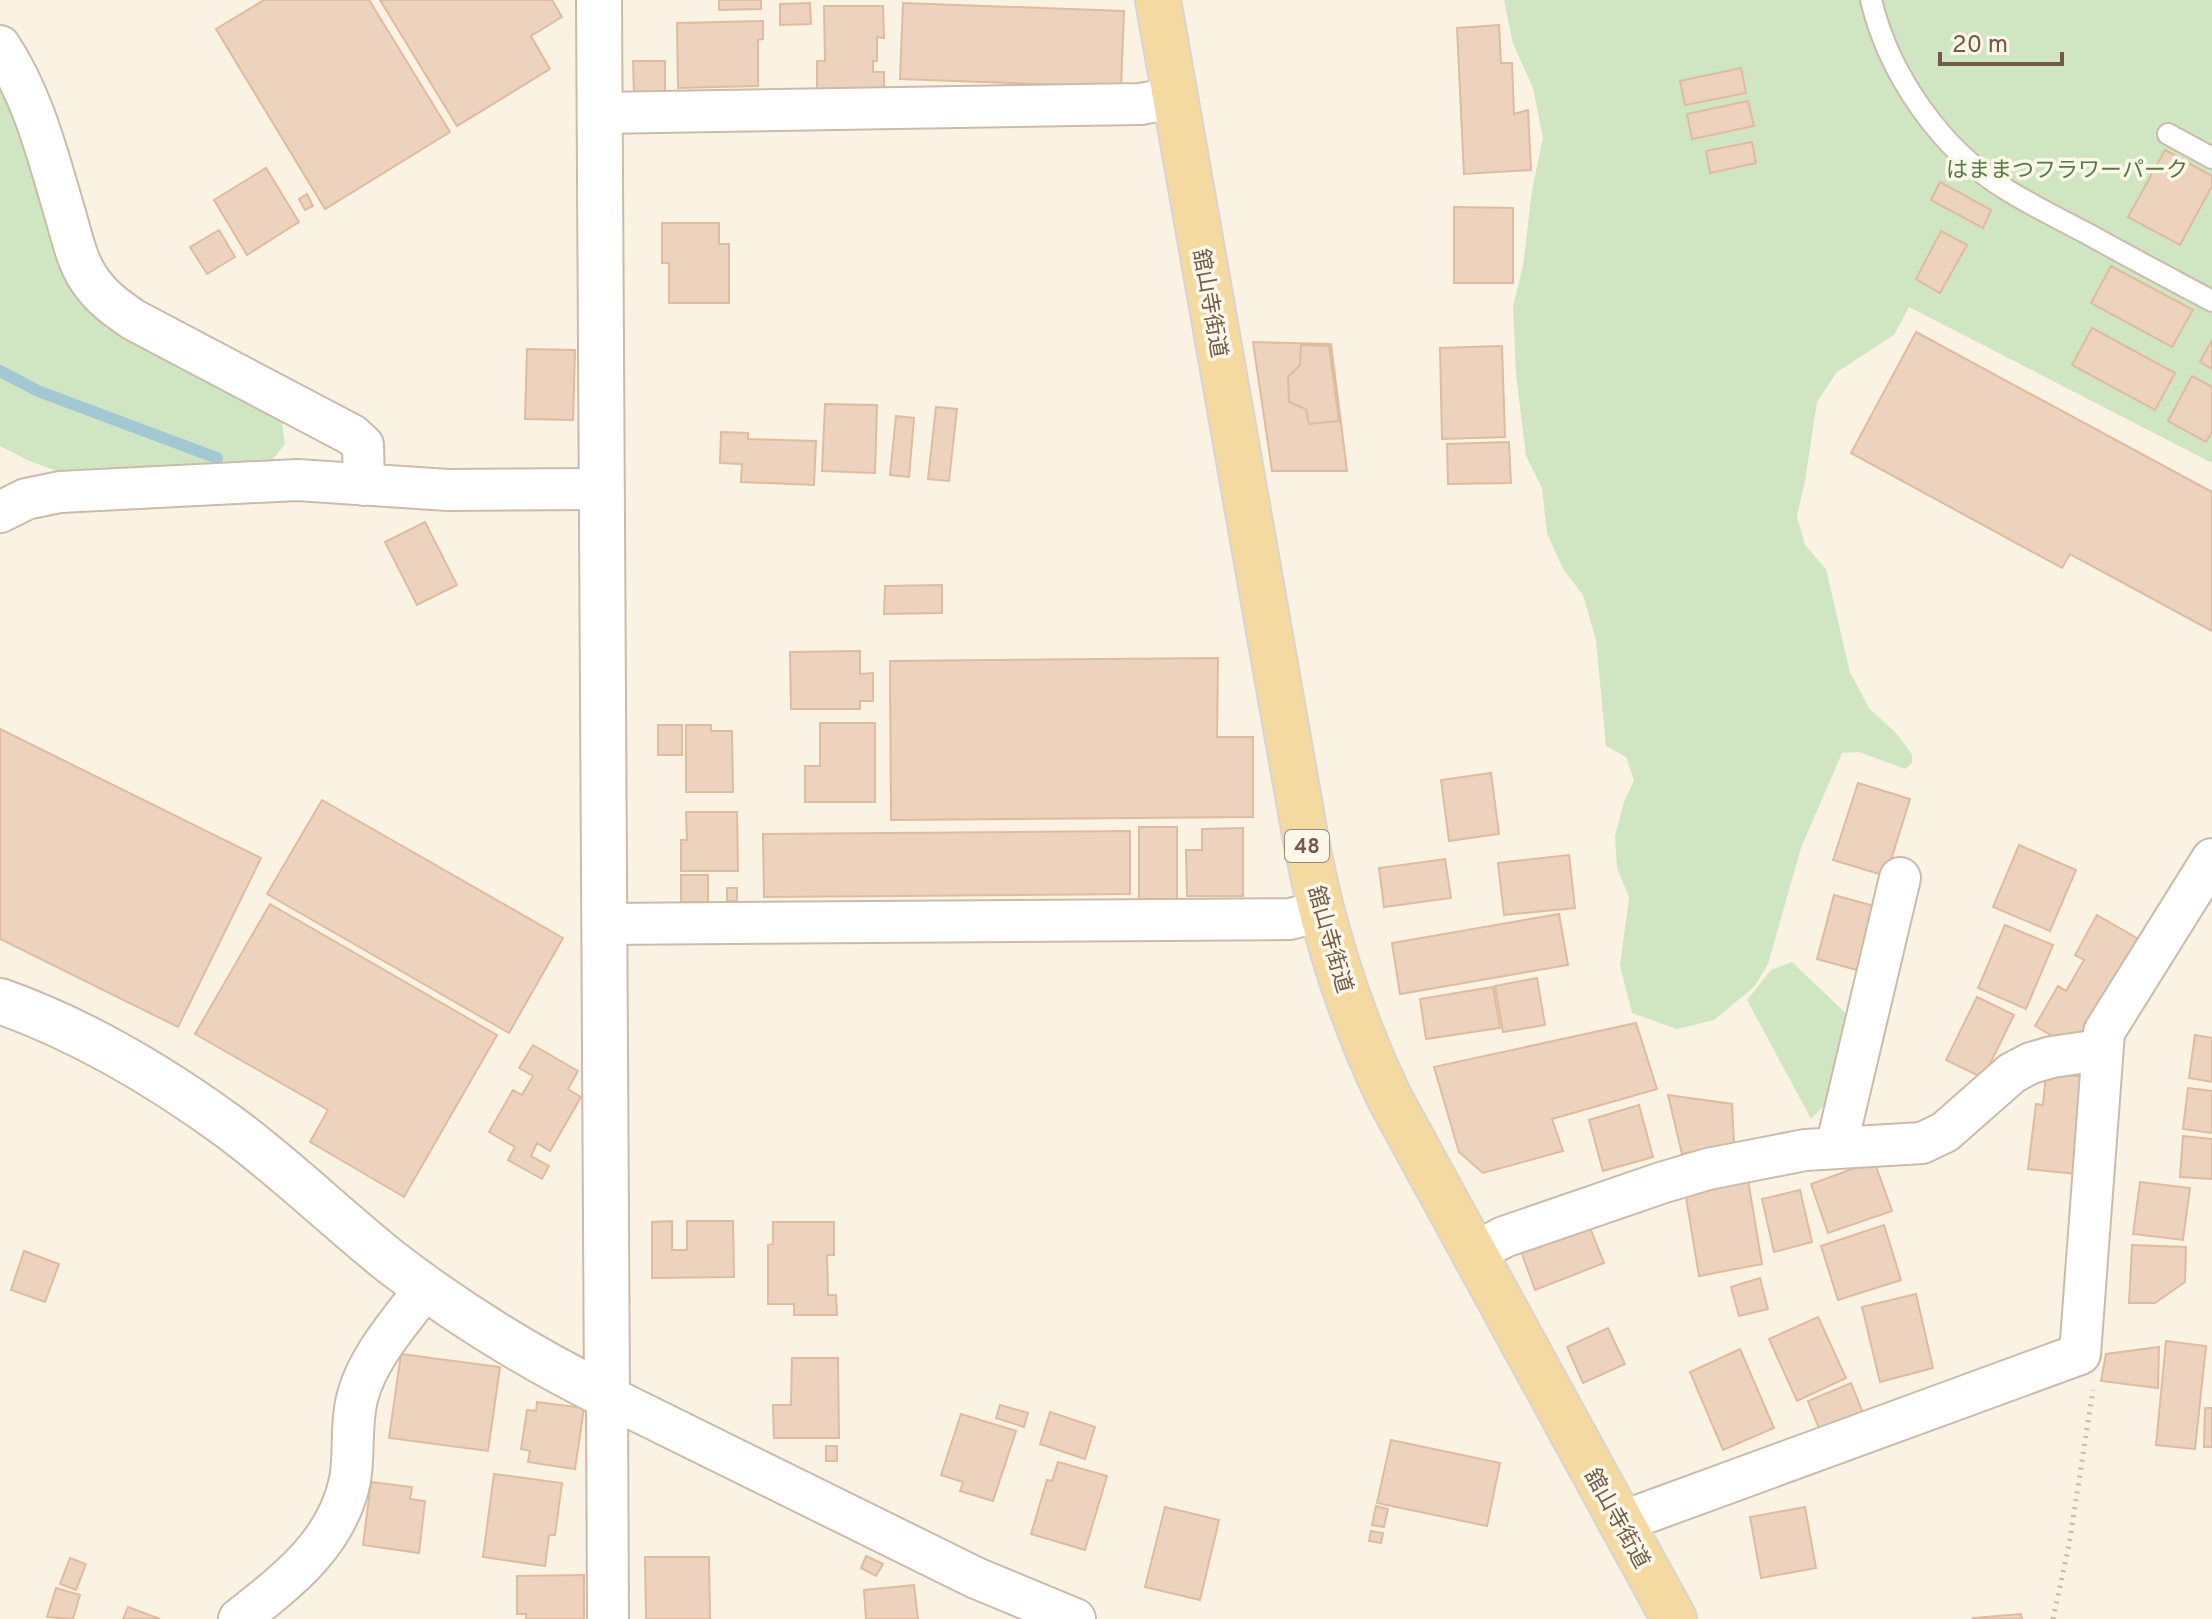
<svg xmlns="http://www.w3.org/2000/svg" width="2212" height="1619" viewBox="0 0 2212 1619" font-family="Overpass,'Noto Sans JP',sans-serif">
	<rect width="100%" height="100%" fill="#faf3e4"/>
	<!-- green -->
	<path fill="#d0e6c3" d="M1504,0H2212V463L1909,307L1894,335L1837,372L1817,402L1805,481L1797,516L1805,545L1826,569L1850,672L1869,708L1896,733L1912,754V763L1905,769L1859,752L1842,753L1801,848L1768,964L1754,987L1714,1020L1677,1029L1632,1013L1620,966L1629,897L1617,868L1615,836L1624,802L1634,780L1626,757L1606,746L1596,640L1583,595L1563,569L1547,533L1542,488L1526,456L1516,375L1513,306L1523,266L1532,190L1543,138L1533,88L1513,44Z
		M0,73L61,254L266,407L282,423L285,444L272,460L252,467L60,472L29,461L0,446Z
		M1792,962L1854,1021L1840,1089L1811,1119L1747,1000L1771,970Z"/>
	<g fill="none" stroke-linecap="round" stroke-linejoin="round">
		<!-- stream -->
		<path stroke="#a1c8d3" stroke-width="12" d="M0,371L38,391L217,458"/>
	</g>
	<!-- building -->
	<path fill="#edd3bd" stroke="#dfbb9f" stroke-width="2" d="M264,0H369L450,132L325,209L216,29Z
		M380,0H552L562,17L531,36L550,69L457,126Z
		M719,0H761V9L719,10Z
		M810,3L811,24L780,25V4Z
		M903,3L1124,11L1121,87L900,79Z
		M824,6H883L884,38L877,37V61H873V72H884V90L817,91V61H825Z
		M763,21V39L758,40V86L678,88L677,23Z
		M1499,25L1501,63H1512L1514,114L1528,110L1531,170L1464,174L1457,28Z
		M633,61H665V94H634Z
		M1741,68L1746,93L1685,105L1680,81Z
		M1748,101L1754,126L1692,139L1687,114Z
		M1752,142L1756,163L1710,173L1706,151Z
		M2165,150L2212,176V186L2180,245L2128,217Z
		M266,168L299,222L247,255L214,200Z
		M1940,182L1991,210L1983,228L1931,200Z
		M307,194L313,206L305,210L299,199Z
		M1454,207L1513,208V283H1454Z
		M662,223H719V244H729V303H669V263H662Z
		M219,230L235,257L207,274L190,247Z
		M1941,231L1967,245L1940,293L1916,279Z
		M2111,266L2193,310L2172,347L2091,303Z
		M2092,328L2175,373L2155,410L2072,365Z
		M1916,332L2212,492V631L2070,554L2062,568L1851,453Z
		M2212,340V369L2200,362Z
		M1253,342L1331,344L1347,471H1272Z
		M1301,345L1329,346L1339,421L1309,424L1306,409L1289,402L1288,377L1300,365Z
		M1502,346L1505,437L1442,439L1440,348Z
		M527,349L575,350L573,420L525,419Z
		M2192,376L2212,387V432L2206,442L2168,421Z
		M825,404L877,405L875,473L822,471Z
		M936,407L957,409L949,481L928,479Z
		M896,416L914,418L909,477L890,475Z
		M721,432L748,433V439L816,441L814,485L741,482L742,464L720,463Z
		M1509,442L1511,483L1448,484L1447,444Z
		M425,522L457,585L417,605L385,542Z
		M942,585V613L884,614L885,586Z
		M860,651V674L873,673V701H860V709H791L790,652Z
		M1218,658L1217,737H1253V817L891,820L890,661Z
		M820,723H875V802H805V766H820Z
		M658,725H682V755H658Z
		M686,725H711V731H732L733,792H686Z
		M0,729L261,858L178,1027L0,939Z
		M1491,773L1499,834L1449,841L1441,780Z
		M1858,783L1910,799L1886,876L1833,860Z
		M322,800L563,938L509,1033L267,894Z
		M686,812H737L738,871H681V840H687Z
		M1139,827H1177V899H1139Z
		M1243,828V896H1187L1186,850H1202V829Z
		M1130,831V894L764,897L763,834Z
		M2019,845L2076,870L2050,931L1993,907Z
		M1569,855L1575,908L1504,915L1498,863Z
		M1445,859L1451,898L1384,907L1379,868Z
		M681,875H708V902H681Z
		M727,888H737V901H727Z
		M1834,895L1881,908L1864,972L1817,959Z
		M270,904L497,1035L404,1197L310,1142L328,1110L195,1034Z
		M1559,914L1568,965L1400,994L1392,943Z
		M2097,915L2142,941L2088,1038L2063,1042L2035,1026L2058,986L2066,991L2084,960L2075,955Z
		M2005,925L2053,945L2026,1009L1978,988Z
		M1537,978L1545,1025L1503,1032L1495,986Z
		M1493,987L1500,1028L1426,1039L1420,999Z
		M1977,997L2014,1015L1983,1078L1946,1060Z
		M1636,1023L1657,1089L1552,1119L1563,1151L1483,1173L1459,1152L1434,1067Z
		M2195,1035L2212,1038V1082L2189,1078Z
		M533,1045L578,1071L568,1089L581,1097L550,1151L537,1143L531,1156L549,1166L542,1179L508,1160L515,1147L489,1132L513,1090L522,1095L533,1076L519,1068Z
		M2046,1073L2087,1077L2076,1174L2028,1169L2036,1104L2043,1105Z
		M2188,1088L2212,1091V1133L2183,1129Z
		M1668,1095L1732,1104L1734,1143L1682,1154Z
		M1639,1105L1653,1157L1603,1171L1589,1120Z
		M2183,1136L2212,1139V1179L2180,1177Z
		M1874,1161L1892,1211L1828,1233L1811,1184Z
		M1748,1180L1762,1264L1699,1276L1685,1191Z
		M2140,1182L2190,1188L2183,1240L2133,1234Z
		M1800,1190L1812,1242L1774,1252L1762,1199Z
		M672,1221V1250H687V1221H733L734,1277L652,1278V1222Z
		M773,1222H834V1255H827L828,1295H836L837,1315H794V1304H768V1245L773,1244Z
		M1589,1225L1604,1263L1535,1290L1521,1251Z
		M1884,1225L1901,1280L1838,1300L1821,1246Z
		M2132,1245L2186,1247L2185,1282L2155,1303H2129Z
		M24,1251L59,1264L45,1302L11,1290Z
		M1760,1278L1768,1309L1739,1316L1731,1287Z
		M1916,1294L1933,1368L1880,1382L1862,1307Z
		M1818,1317L1846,1378L1797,1401L1769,1339Z
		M1608,1328L1625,1364L1583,1383L1567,1347Z
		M2166,1341L2206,1346L2195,1449L2156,1445Z
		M2159,1347L2158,1388L2101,1381L2106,1354Z
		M1740,1349L1774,1428L1723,1450L1690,1372Z
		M401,1354L500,1367L488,1451L389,1438Z
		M792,1358H838L839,1438H774L773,1405H791Z
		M1851,1383L1865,1418L1822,1436L1808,1401Z
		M537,1402L584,1408L575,1469L528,1462L530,1451L521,1449L527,1410L536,1411Z
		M1000,1405L1028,1413L1024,1427L996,1418Z
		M2205,1408H2212V1447H2204Z
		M1050,1412L1095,1427L1085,1459L1040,1444Z
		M961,1414L1016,1431L993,1501L960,1491L963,1482L941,1475Z
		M1391,1440L1500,1463L1487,1526L1377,1503Z
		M826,1446H837V1461H826Z
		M1058,1462L1107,1476L1085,1550L1031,1534L1047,1480L1052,1481Z
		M494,1474L562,1483L555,1535H549L545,1566L483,1557Z
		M371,1482L412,1487L410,1499L425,1501L419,1553L363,1545Z
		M1376,1506L1388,1509L1384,1527L1372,1525Z
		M1165,1507L1219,1520L1200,1600L1145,1587Z
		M1805,1507L1816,1568L1761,1578L1750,1517Z
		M1371,1531L1383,1533L1381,1543L1369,1541Z
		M866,1556L883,1564L876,1576L861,1568Z
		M645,1557H709L710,1619H646Z
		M70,1558L86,1564L76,1590L60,1584Z
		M584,1575V1619H526V1614H517V1576Z
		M914,1585L918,1619H866L864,1590Z
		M56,1588L80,1595L73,1619L47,1617Z
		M128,1607L160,1619H123Z
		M2021,1614L2022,1619H1974L1973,1618Z"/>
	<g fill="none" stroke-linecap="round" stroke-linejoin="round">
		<!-- service casing -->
		<g stroke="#cabbab" stroke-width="24">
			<path id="service" d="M1871,0C1889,75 1941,150 2007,190C2033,206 2061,220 2088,234C2129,257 2171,279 2212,301
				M2168,134L2212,158"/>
		</g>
		<!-- minor casing -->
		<g stroke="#cabbab" stroke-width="44">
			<path id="minor" d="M0,46C33,96 47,153 64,210C71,233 76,260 89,279C101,297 116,308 134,320L352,435L363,445L364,485
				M599,113L1140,104L1175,98
				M0,512L26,499L60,492L297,480L448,490L602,489
				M604,924L1290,919L1321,911
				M1841,1147L1840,1131L1900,878
				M1474,1253L1504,1237L1661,1183L1708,1169L1805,1150L1922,1143L1945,1132L2012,1073L2031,1063L2052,1057L2093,1051L2102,1052
				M1622,1525L1643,1514L2080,1354L2104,1032L2212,859
				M239,1619C287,1581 337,1544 350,1480C355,1451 350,1423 358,1395C369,1355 402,1320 426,1287
				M608,1619L607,1396L976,1578L1075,1619"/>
		</g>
		<!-- tertiary casing -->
		<g stroke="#cabbab" stroke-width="48">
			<path id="tertiary" d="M0,1001C82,1030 158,1075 228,1126C285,1168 336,1218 391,1262C461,1316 528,1357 607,1396L599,0"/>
		</g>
		<!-- primary casing -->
		<g stroke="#dad4d0" stroke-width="48">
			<path id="primary" d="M1158,0L1305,835C1322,927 1349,1013 1389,1097L1674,1619"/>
		</g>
		<!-- path -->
		<path stroke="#d2b6a1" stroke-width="5" stroke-dasharray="2 6" stroke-linecap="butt" d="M2053,1619L2069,1545L2093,1390"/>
		<!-- service -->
		<use href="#service" stroke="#fff" stroke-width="20"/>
		<!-- minor -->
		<use href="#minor" stroke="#fff" stroke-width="40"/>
		<!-- tertiary -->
		<use href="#tertiary" stroke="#fff" stroke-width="44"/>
		<!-- primary -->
		<use href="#primary" stroke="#f4d9a1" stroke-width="44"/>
	</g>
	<g text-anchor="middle" stroke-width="7" stroke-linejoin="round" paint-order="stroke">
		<!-- shield labels -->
		<rect fill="#fdf7e9" stroke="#9a8a7a" stroke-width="2" x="1285" y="830" width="44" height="32" rx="6"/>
		<g font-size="20" font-weight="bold" fill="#705b4b">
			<text x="1307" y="853">48</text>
		</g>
		<!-- park labels -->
		<g font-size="22" fill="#547a47" stroke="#fdf7e9">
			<text x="2067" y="177">はままつフラワーパーク</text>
		</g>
		<!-- street labels -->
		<g font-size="22" fill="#705b4b" stroke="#fdf7e9">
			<text transform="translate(1211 303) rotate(80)" y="8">舘山寺街道</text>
			<text transform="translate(1331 939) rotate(74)" y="8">舘山寺街道</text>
			<text transform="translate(1618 1518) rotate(61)" y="8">舘山寺街道</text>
		</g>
	</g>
	<!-- scale -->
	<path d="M1940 52v12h122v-12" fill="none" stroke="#705b4b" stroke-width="4"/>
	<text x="1952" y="52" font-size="24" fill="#705b4b" stroke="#fdf7e9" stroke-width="6" paint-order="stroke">20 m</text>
</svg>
